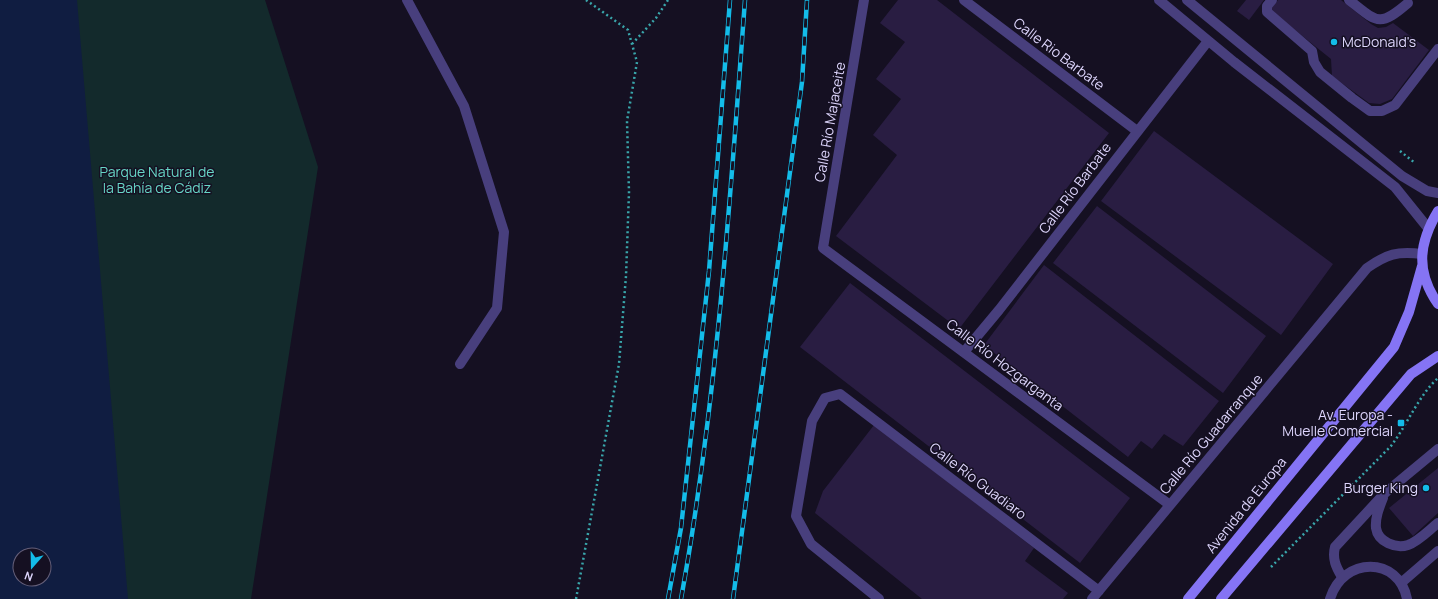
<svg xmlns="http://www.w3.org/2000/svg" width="1438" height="599" viewBox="0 0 1438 599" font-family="Manrope,sans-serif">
	<rect width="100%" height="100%" fill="#151022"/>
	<!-- green -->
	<path fill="#132a2c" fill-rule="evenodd" d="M0,0H265L318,167L251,599H0ZM20,555H44V579H20Z"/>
	<!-- water -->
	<path fill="#101d41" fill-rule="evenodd" d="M0,0H77L128,599H0ZM20,555H44V579H20Z"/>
	<!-- building -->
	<path fill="#291d42" d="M898,0H937L1109,133L959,329L836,236L897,155L873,135L901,99L876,79L905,42L880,23Z
		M1246,0H1264L1249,20L1237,11Z
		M1278,0H1341L1371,24L1378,28L1386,27L1393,23L1429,50L1392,99L1380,104L1369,103L1332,76L1331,59L1270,10Z
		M1154,131L1333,264L1281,335L1101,201Z
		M1097,206L1266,336L1223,393L1053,263Z
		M1044,265L1219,401L1183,446L1164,434L1152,449L1141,441L1128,457L984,345Z
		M850,283L1130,498L1080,563L800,347Z
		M874,425L1034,548L1025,561L1068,593L1063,599H922L815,513L823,491Z
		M1438,468V513L1413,536L1389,508Z"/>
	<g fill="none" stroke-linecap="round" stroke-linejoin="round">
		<!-- path -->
		<path stroke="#39a6ab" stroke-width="2.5" stroke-dasharray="2 3" stroke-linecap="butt" d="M632,44L656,18L668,0
			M1400,151L1415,163
			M1271,567L1391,446C1407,425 1419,395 1438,378
			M576,599L619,364L626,276L629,192L627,121L637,62L628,30L586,0"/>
		<!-- service -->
		<path stroke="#483f7d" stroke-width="10" d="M1272,0L1267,6V12L1312,51L1314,62L1320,72L1352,98L1370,111H1382L1395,105L1438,49
			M1349,0C1377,22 1379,28 1408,3
			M1383,498C1379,508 1375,518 1376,528C1378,542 1396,549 1408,545C1419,541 1429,530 1438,523
			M1342,577C1336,567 1332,559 1335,547L1385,493L1438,449"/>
		<!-- minor -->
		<path stroke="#483f7d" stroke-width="10" d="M407,0L464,106L504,232L497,308L460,364
			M864,0L823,248L1170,505
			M964,0L1137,131
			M1159,0L1234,62L1395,187L1428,228
			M1187,0L1402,176L1427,191L1438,193
			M964,352L999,310L1208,41
			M1401,583L1438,551
			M879,599L811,544L796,516L812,421L825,398L840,394L1099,591
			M1092,599L1367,268C1387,254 1397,251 1422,254
			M1330,599C1343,556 1399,556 1407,599"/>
		<!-- secondary -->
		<path stroke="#8574f4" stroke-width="10" d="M1438,211C1418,244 1416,272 1438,304
			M1188,599L1394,347L1409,312L1422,266
			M1221,599L1411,374L1438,356"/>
		<!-- rail casing -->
		<g stroke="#13bce9" stroke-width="4.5">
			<path id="rail" d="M668,599L681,528L709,271L730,0
				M681,599C717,401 730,200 745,0
				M733,599L802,82L807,0"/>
		</g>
		<!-- rail -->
		<use href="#rail" stroke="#151022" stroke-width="3" stroke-dasharray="9" stroke-linecap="butt"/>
	</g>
	<!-- markers -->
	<g fill="#13bce9" stroke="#151022" stroke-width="1.5">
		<circle cx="1334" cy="42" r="4"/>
		<rect x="1397" y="419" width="8" height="8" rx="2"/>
		<circle cx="1426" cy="488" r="4"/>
	</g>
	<g text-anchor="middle" stroke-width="3" stroke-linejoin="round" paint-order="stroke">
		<!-- poi labels -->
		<g font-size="14" fill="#ddd5fc" stroke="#151022" text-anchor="end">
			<text x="1342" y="47" text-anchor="start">McDonald's</text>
			<text x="1393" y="420">Av. Europa -<tspan x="1393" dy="16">Muelle Comercial</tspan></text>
			<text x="1418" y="493">Burger King</text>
		</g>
		<!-- street labels -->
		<g font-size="14" fill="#ddd5fc" stroke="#151022">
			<text transform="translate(1059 54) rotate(37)" y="5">Calle Rio Barbate</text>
			<text transform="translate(830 122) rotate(-80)" y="5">Calle Río Majaceite</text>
			<text transform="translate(1075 188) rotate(-53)" y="5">Calle Río Barbate</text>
			<text transform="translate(1005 365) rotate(37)" y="5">Calle Río Hozgarganta</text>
			<text transform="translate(1211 434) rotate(-50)" y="5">Calle Río Guadarranque</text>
			<text transform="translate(978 481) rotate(37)" y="5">Calle Río Guadiaro</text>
			<text transform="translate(1246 505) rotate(-51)" y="5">Avenida de Europa</text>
		</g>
		<!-- park labels -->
		<g font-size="14" fill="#67d6c6" stroke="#151022">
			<text x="157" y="177">Parque Natural de<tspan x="157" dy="16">la Bahía de Cádiz</tspan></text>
		</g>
	</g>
	<!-- north arrow -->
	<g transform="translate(32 567) rotate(200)"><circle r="19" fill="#151022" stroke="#655f79"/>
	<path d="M0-3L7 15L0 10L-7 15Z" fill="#13bce9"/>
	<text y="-6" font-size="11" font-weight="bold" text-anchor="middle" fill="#ddd5fc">N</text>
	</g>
</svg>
